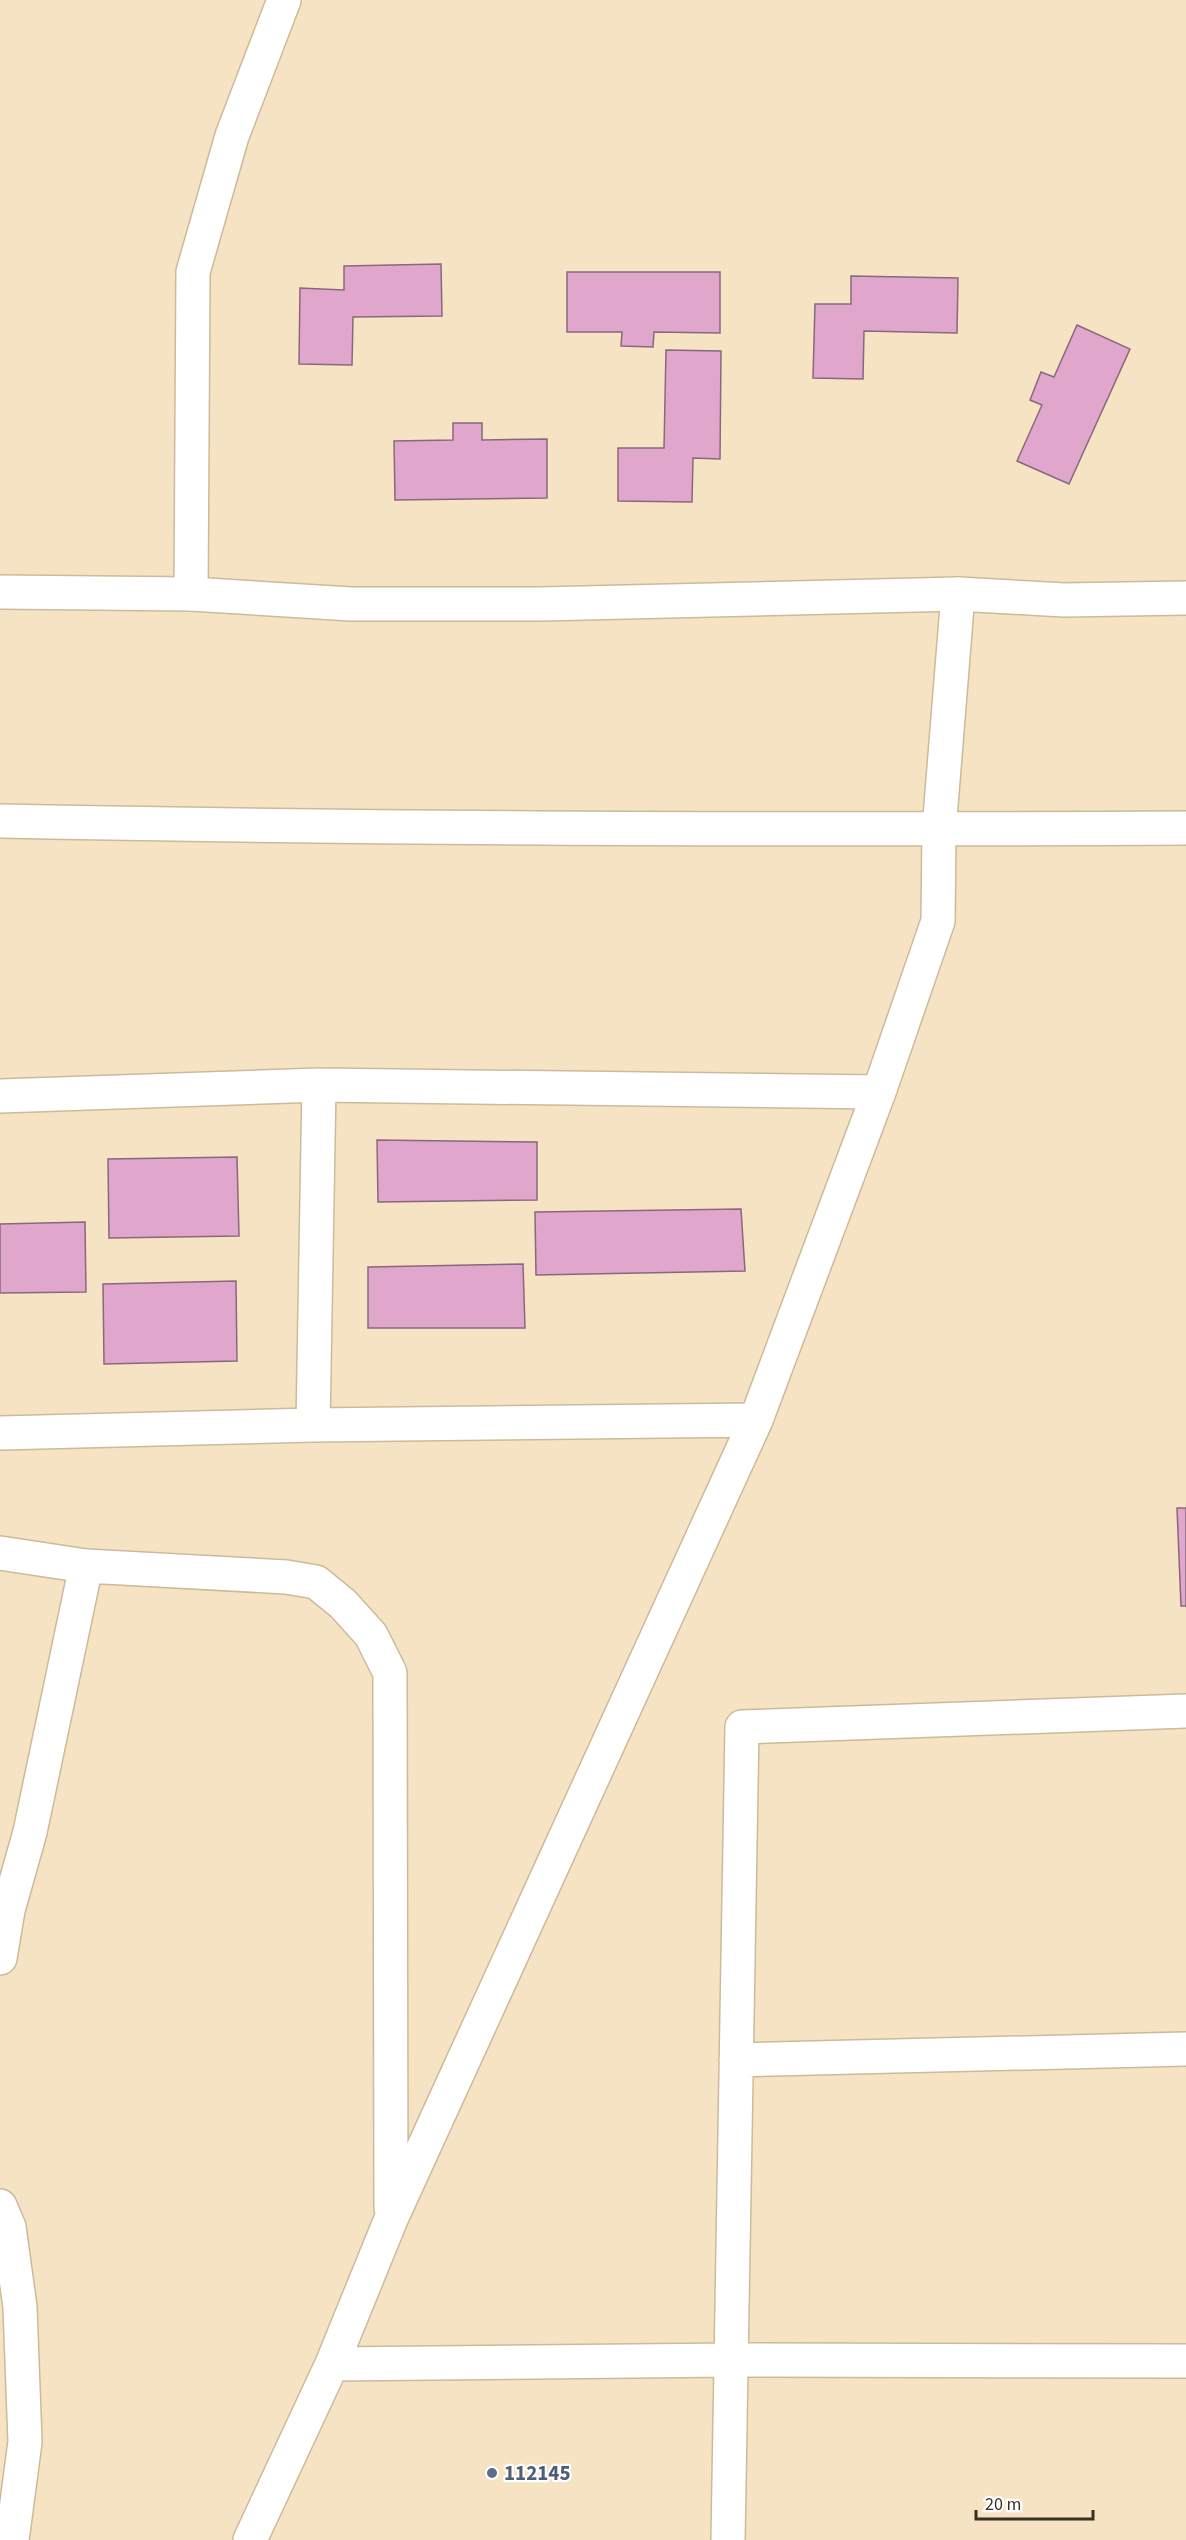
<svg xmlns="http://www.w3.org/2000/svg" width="1186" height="2540" viewBox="0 0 1186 2540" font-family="'Source Sans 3',sans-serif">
	<rect width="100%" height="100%" fill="#f6e3c3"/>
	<!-- building -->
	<path fill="#e0a6cc" stroke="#87697c" stroke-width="1.5" d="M441,264L442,316L353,317L352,365L299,364L300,288L344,290V266Z
		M567,272H720V333L654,332L653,347L621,346L622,332H567Z
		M851,276L958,278L957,333L864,331L863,379L813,378L815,304H851Z
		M1077,325L1130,349L1069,484L1017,461L1042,405L1030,400L1041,372L1054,377Z
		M666,350L721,351L720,459L693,458L692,502L618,501V448H664Z
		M453,423H482V440L547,439V498L395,500L394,441L453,440Z
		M377,1140L537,1142V1200L378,1202Z
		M237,1157L239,1236L109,1238L108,1159Z
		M741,1209L745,1271L536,1275L535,1212Z
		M85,1222L86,1292L0,1293V1224Z
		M523,1264L525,1328H368V1267Z
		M236,1281L237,1361L104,1364L103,1284Z
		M1177,1508H1186V1606H1181Z"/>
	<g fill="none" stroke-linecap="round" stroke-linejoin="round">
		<!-- minor casing -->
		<g stroke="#cdba9b" stroke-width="36">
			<path id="minor" d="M191,594L193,272L232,136L284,0
				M0,1096L319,1085L879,1092
				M313,1425L319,1085
				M0,1433L313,1425L756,1420
				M0,1553L86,1566L286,1577L316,1582L343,1604L371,1635L390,1673L391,2208
				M0,1958L8,1910L30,1832L86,1566
				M736,2060L1186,2049
				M0,2206L9,2227L20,2307L25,2442L12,2540
				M332,2364L732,2360L1186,2361
				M250,2540L332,2364L391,2219L756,1420L879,1092L938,921L939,830L958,594
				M728,2540L742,1727L1186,1711"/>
		</g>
		<!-- trunk casing -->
		<g stroke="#cdba9b" stroke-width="36">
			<path id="trunk" d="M0,592L191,594L351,604H541L958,594L1064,600L1186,598
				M0,821C395,829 791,830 1186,828"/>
		</g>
		<!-- minor -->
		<use href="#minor" stroke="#fff" stroke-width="33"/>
		<!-- trunk -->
		<use href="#trunk" stroke="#fff" stroke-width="33"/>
	</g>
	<!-- markers -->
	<circle fill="#5c6f8a" stroke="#fff" stroke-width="2" cx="492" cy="2473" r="6"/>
	<g text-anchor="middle" stroke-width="4.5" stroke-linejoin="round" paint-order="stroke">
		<!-- service labels -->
		<g font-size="21" font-weight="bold" fill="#4e5e75" stroke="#fff" text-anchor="start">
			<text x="504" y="2480">112145</text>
		</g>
	</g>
	<!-- scale -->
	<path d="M976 2510v9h117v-9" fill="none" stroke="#383124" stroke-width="3"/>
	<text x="985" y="2510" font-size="18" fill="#383124" stroke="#ffffff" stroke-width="4.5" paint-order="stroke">20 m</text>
</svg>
